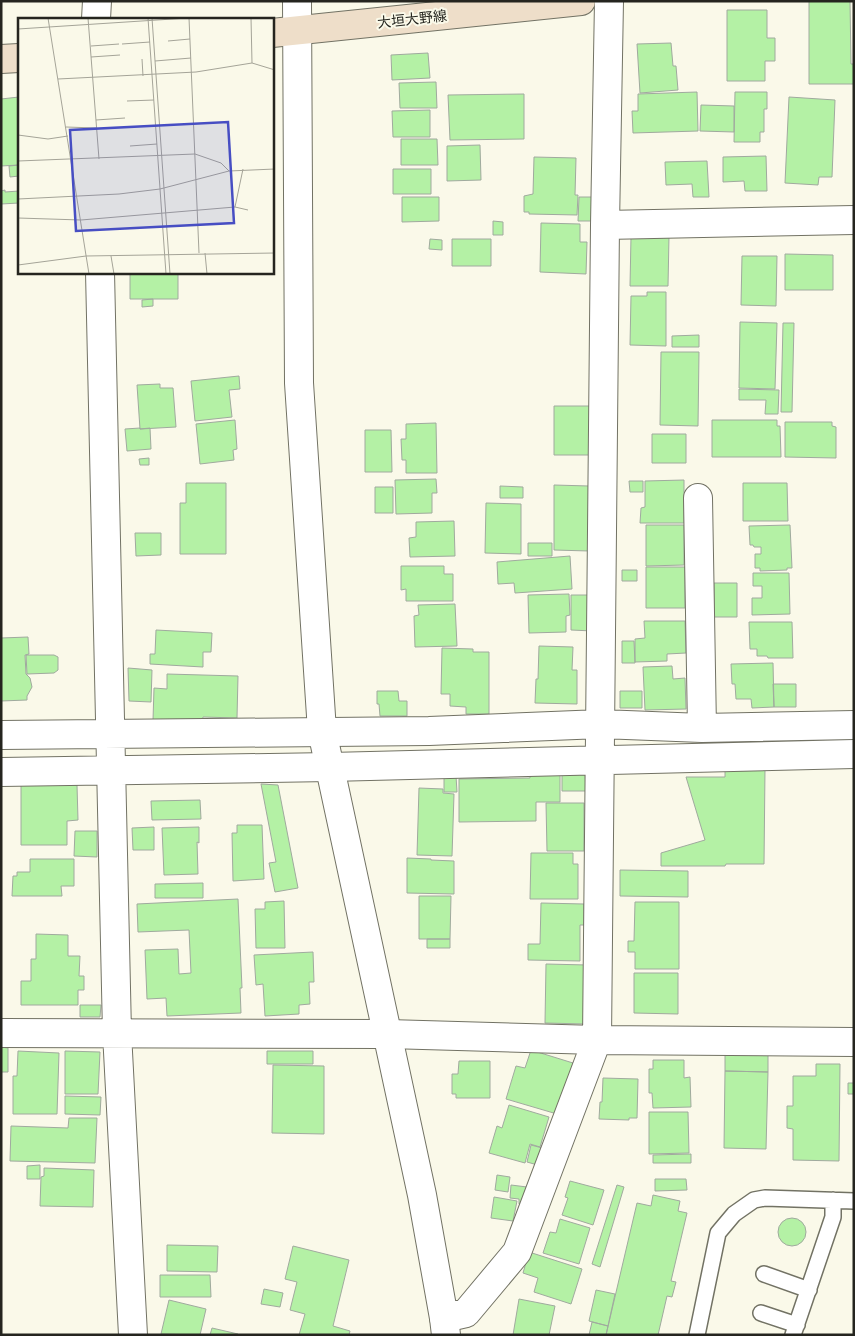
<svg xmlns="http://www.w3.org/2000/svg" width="855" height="1336" viewBox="0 0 855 1336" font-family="'Open Sans','Noto Sans JP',sans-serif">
	<rect width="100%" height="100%" fill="#faf9e9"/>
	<!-- building -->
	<path fill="#b4f1a5" stroke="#a0aa9e" d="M809,1H850L851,64H854V84H809Z
		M727,10H767V38H775V61H765V81H727Z
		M671,43L673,66H676L678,90L640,93L637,44Z
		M428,53L430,78L392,80L391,55Z
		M436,82L437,108H400L399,83Z
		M697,92L698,131L633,133L632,111H638V94Z
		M735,92H767V109H764V132H760V142H734Z
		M524,94V139L450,140L448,95Z
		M19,97V165L1,166V99Z
		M789,97L835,100L832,177H819L818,185L785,183Z
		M701,105L734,106V132L700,131Z
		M430,110V137H393L392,111Z
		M401,139H437L438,165H401Z
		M480,145L481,180L447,181V146Z
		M766,156L767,191H745L744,181L723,182V157Z
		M534,157L576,158L575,195H578L577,215L529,214V212H524V196L533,194Z
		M707,161L709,197H693L692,184L666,185L665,162Z
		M19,165V176L10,177L9,166Z
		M393,169H431V194H393Z
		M5,190V192L19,191V203L1,204V191Z
		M402,197H439V221L402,222Z
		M579,197H595V221H578Z
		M493,221L503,222V235H493Z
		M541,223L580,224V242H587L586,274L540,272Z
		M631,237H669L668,286H630Z
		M430,239L442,240V250L429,249Z
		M452,239H491V266H452Z
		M785,254L833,255V290H785Z
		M742,256H777L776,306L741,305Z
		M130,272H178V299H130Z
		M647,292H666V346L630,345L631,296H647Z
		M153,299V306L142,307V300Z
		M740,322L777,323L775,389L739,388Z
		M783,323H794L792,412H781Z
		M699,335V347H672V336Z
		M661,352H699L698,426L660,425Z
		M239,376L240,389L229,390L232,417L195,421L191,381Z
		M160,384V388H173L176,427L140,429L137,385Z
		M739,389L779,390L778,414H765L766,400H739Z
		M554,406H590V455H554Z
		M235,420L237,449L233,450L234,460L200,464L196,424Z
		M712,420H777V426H780L781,457H712Z
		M785,422H832V426L836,427V458L785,457Z
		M436,423L437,473H406V460H402L401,439H406V424Z
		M140,428V429L150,428L151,449L127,451L125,429Z
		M365,430H391L392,472H365Z
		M652,434H686V463H652Z
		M149,458V465H140L139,459Z
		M436,479L437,493H432V513L396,514L395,480Z
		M684,480V523H640L641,508L645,507V481Z
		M629,481H643V492H630Z
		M186,483H226V554H180V503H186Z
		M743,483H787L788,521H743Z
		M554,485L589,486V551L554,550Z
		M500,486L523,487V498H500Z
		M375,487H393V513H375Z
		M486,503L521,504V554L485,553Z
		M454,521L455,556L410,557L409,538L416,537V522Z
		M646,525H684V565L646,566Z
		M790,525L792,568H787V570L760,571V568H755V554H761V547H754L753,545H750L749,526Z
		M135,533H161V555L136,556Z
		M528,543H552V556H528Z
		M570,556L572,589L515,593L514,583L498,584L497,562Z
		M401,566H444V574H453V601H406V589L401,590Z
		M646,567H685V608H646Z
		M622,570H637V581H622Z
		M753,573H789L790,614L752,615V598H762V586H753Z
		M714,583H737V617H714Z
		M569,594L570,615L566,616V632L529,633L528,595Z
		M571,595H593V631L571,630Z
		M455,604L457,646L415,647L414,616L419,615L418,605Z
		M644,621H685L686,653L667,654V661L635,662V639L645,638Z
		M749,622H792L793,658H768L767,656H757V649H750Z
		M156,630L212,633L211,652H203V667L150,664V654H155Z
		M28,637L29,654L25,655L26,674L30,678L32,687L27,696V700L1,701V638Z
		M622,641H634L635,663H622Z
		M539,646L573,647L572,670H577V704L535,703L536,679H538Z
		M442,648L473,649V652H489V714H466V707L450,706V694H441Z
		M26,655H54L58,657V670L54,673L27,674Z
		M773,663L774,707L752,708L751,699H736L735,684H732L731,664Z
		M672,666L673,679L685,678L686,709L645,710L643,667Z
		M128,668L152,670L151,702L129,701Z
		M167,674L238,676L237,718L203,717L202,722L153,720L154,688L167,689Z
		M773,684H796V707H774Z
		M377,691H398L399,701H407V716H380L379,704H377Z
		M620,691H642V708H620Z
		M725,769H765L764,864H726L725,866H661V853L705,840L686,777H725Z
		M530,773H560V802H536V821L459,822V779L530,778Z
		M562,773H585L586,791H562Z
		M456,776L457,792H444V777Z
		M261,784L278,785L298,888L275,892L269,863L276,862Z
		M21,785H77L78,820L67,821V845H21Z
		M419,788L443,789V793L454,794L452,856L417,855Z
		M200,800L201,819L152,820L151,801Z
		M546,803H584V851H547Z
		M237,825H262L264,879L233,881L232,833H237Z
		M154,827V850H133L132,828Z
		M199,827V843L197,842L198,874L164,875L162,828Z
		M75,831H97V857L74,856Z
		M531,853H573V864H578V899H530Z
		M407,858L431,859V860L454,861V894L407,893Z
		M30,859H74V886H61L62,896H12L13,876H17V872H30Z
		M620,870L688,871V897L620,896Z
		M203,883V898H155V884Z
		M419,896H451L450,939H419Z
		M238,899L242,988H240L241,1013L167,1016L166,998L147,999L145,950L178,949L179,974L191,973L189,930L138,932L137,904Z
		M284,901L285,948H256L255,909H265V902Z
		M635,902H679V969H635V952H628V941H634Z
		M541,903L584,904V925H580V961L528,960V944H540Z
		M36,934L68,935V956H80L79,976H84V990H78V1005H21V981H31V959H36Z
		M427,939H450V948H427Z
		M313,952L314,982H309L310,1004L299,1005V1014L265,1016L263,984L256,985L254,955Z
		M546,964L587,965L586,1024L545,1023Z
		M634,973H678V1014L634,1013Z
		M80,1005H101L100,1017H80Z
		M1,1047L8,1048V1072H1Z
		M531,1050L573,1063L557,1114L506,1099L516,1066L525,1068Z
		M18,1051L59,1053L57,1114H13V1076H17Z
		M65,1051L100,1052L98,1094H65Z
		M267,1051H313V1064H267Z
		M725,1053L768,1054V1072L725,1071Z
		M653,1060H684V1078L690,1077L691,1107L653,1108L652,1093H649V1069H653Z
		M459,1061H490V1098H456V1094H452V1074H458Z
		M816,1064H840L839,1161L793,1160V1129L787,1128V1106H793V1076H816Z
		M273,1065L324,1066V1134L272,1133Z
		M725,1071L768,1072L766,1149L724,1148Z
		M603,1078L638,1079L637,1118H629V1120L599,1119L600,1102H602Z
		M848,1083H854V1094H848Z
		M65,1096L101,1097L100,1115L65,1114Z
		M509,1105L549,1117L540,1147L530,1144L525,1163L489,1153L497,1126L502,1128Z
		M649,1112H688L689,1153L649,1154Z
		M69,1118H97L95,1163L10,1161L11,1126L68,1128Z
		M531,1145L546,1149L541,1166L527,1162Z
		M691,1154V1163H653V1155Z
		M40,1165V1179H27V1166Z
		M44,1168L94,1170L93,1207L40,1206L41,1177L44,1176Z
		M497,1175L510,1177L508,1192L495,1190Z
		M655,1179H686L687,1190L655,1191Z
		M570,1181L604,1190L593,1225L562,1215L568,1198L565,1197Z
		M511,1185L527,1187L525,1205L519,1204V1199L510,1198Z
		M617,1185L624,1187L600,1267L592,1264Z
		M653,1195L680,1201L678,1211L687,1213L671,1281L676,1282L672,1297L667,1296L658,1335H606L637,1203L651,1206Z
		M494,1197L517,1201L513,1221L491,1218Z
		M778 1232a14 14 0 1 1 28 0a14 14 0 1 1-28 0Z
		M560,1219L590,1228L579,1264L543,1253L550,1232L556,1233Z
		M167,1245L218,1246L217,1272L167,1271Z
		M293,1246L349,1260L333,1326L350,1331L349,1335H299L305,1314L290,1310L297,1282L285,1279Z
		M529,1252L582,1269L571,1304L534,1292L538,1278L523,1273Z
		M160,1275H210L211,1297H160Z
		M264,1289L283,1293L280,1307L261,1304Z
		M596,1290L615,1294L608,1326L589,1321Z
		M519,1299L555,1306L549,1335H513Z
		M169,1300L206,1309L200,1335L161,1334Z
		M592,1322L608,1326L606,1335H589Z
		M212,1328L238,1334V1335H210Z"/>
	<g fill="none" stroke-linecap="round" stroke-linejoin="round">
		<!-- service casing -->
		<g stroke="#727264" stroke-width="18">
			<path id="service" d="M764,1274L809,1290
				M761,1313L797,1325
				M697,1335L718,1233L734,1214L754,1200L765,1198L854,1201
				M793,1335L833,1217V1200"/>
		</g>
		<!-- minor casing -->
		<g stroke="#727264" stroke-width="30">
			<path id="minor" d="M96,19L97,1
				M605,225L854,220
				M100,272L117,1033L133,1335
				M698,498L702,728
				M1,735L429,731L601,724L702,728L854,725
				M1,772L330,767L854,754
				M1,1033L388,1034L597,1040L854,1042
				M444,1318L466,1313L517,1252L597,1040L605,225L609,1"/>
		</g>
		<!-- tertiary casing -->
		<g stroke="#727264" stroke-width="30">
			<path id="tertiary" d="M297,1L299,383L322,731L422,1195L444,1318L446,1335"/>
		</g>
		<!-- secondary casing -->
		<g stroke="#727264" stroke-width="30">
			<path id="secondary" d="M272,33L581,1
				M1,59L19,58"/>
		</g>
		<!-- service -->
		<use href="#service" stroke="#fff" stroke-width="15"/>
		<!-- minor -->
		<use href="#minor" stroke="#fff" stroke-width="28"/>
		<!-- tertiary -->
		<use href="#tertiary" stroke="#fff" stroke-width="28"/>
		<!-- secondary -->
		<use href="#secondary" stroke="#eedec9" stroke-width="28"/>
	</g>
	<g text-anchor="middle" stroke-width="4" stroke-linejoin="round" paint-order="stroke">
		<!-- street labels -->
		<g font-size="14" fill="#25251f" stroke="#faf9e9">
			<text transform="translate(412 19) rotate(-6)" y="5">大垣大野線</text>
		</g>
	</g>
	<!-- overview -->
	<g transform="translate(18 18)">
		<rect width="256" height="256" fill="#faf9e9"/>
		<path fill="none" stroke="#a5a498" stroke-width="1" d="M30,0L71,256M70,0L81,141M130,0L148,256M134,0L152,256M171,0L181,235M233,0L234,45M0,11L170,0M150,23L172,21M104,26L132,24M73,28L101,26M73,39L102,37M124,41L125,58M137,43L173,40M40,61L178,54L234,45L257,52M109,83L136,82M78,102L107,100M48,109L78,110M0,117L30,121L50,118M112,128L139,126M0,143L177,136L203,145L211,153M0,181L101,176L142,171L211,153L257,151M217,189L225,151M0,200L63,202L217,189L230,192M187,235L189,256M93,238L96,256M0,247L68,238L257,235"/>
		<path fill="#474ec3" fill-opacity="0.15" stroke="#474ec3" stroke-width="2.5" d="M210,104L216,205L58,213L52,112Z"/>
		<rect width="256" height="256" fill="none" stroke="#25251f" stroke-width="2.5"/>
	</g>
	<!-- border -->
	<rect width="855" height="1336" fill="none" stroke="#25251f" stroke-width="5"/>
</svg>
